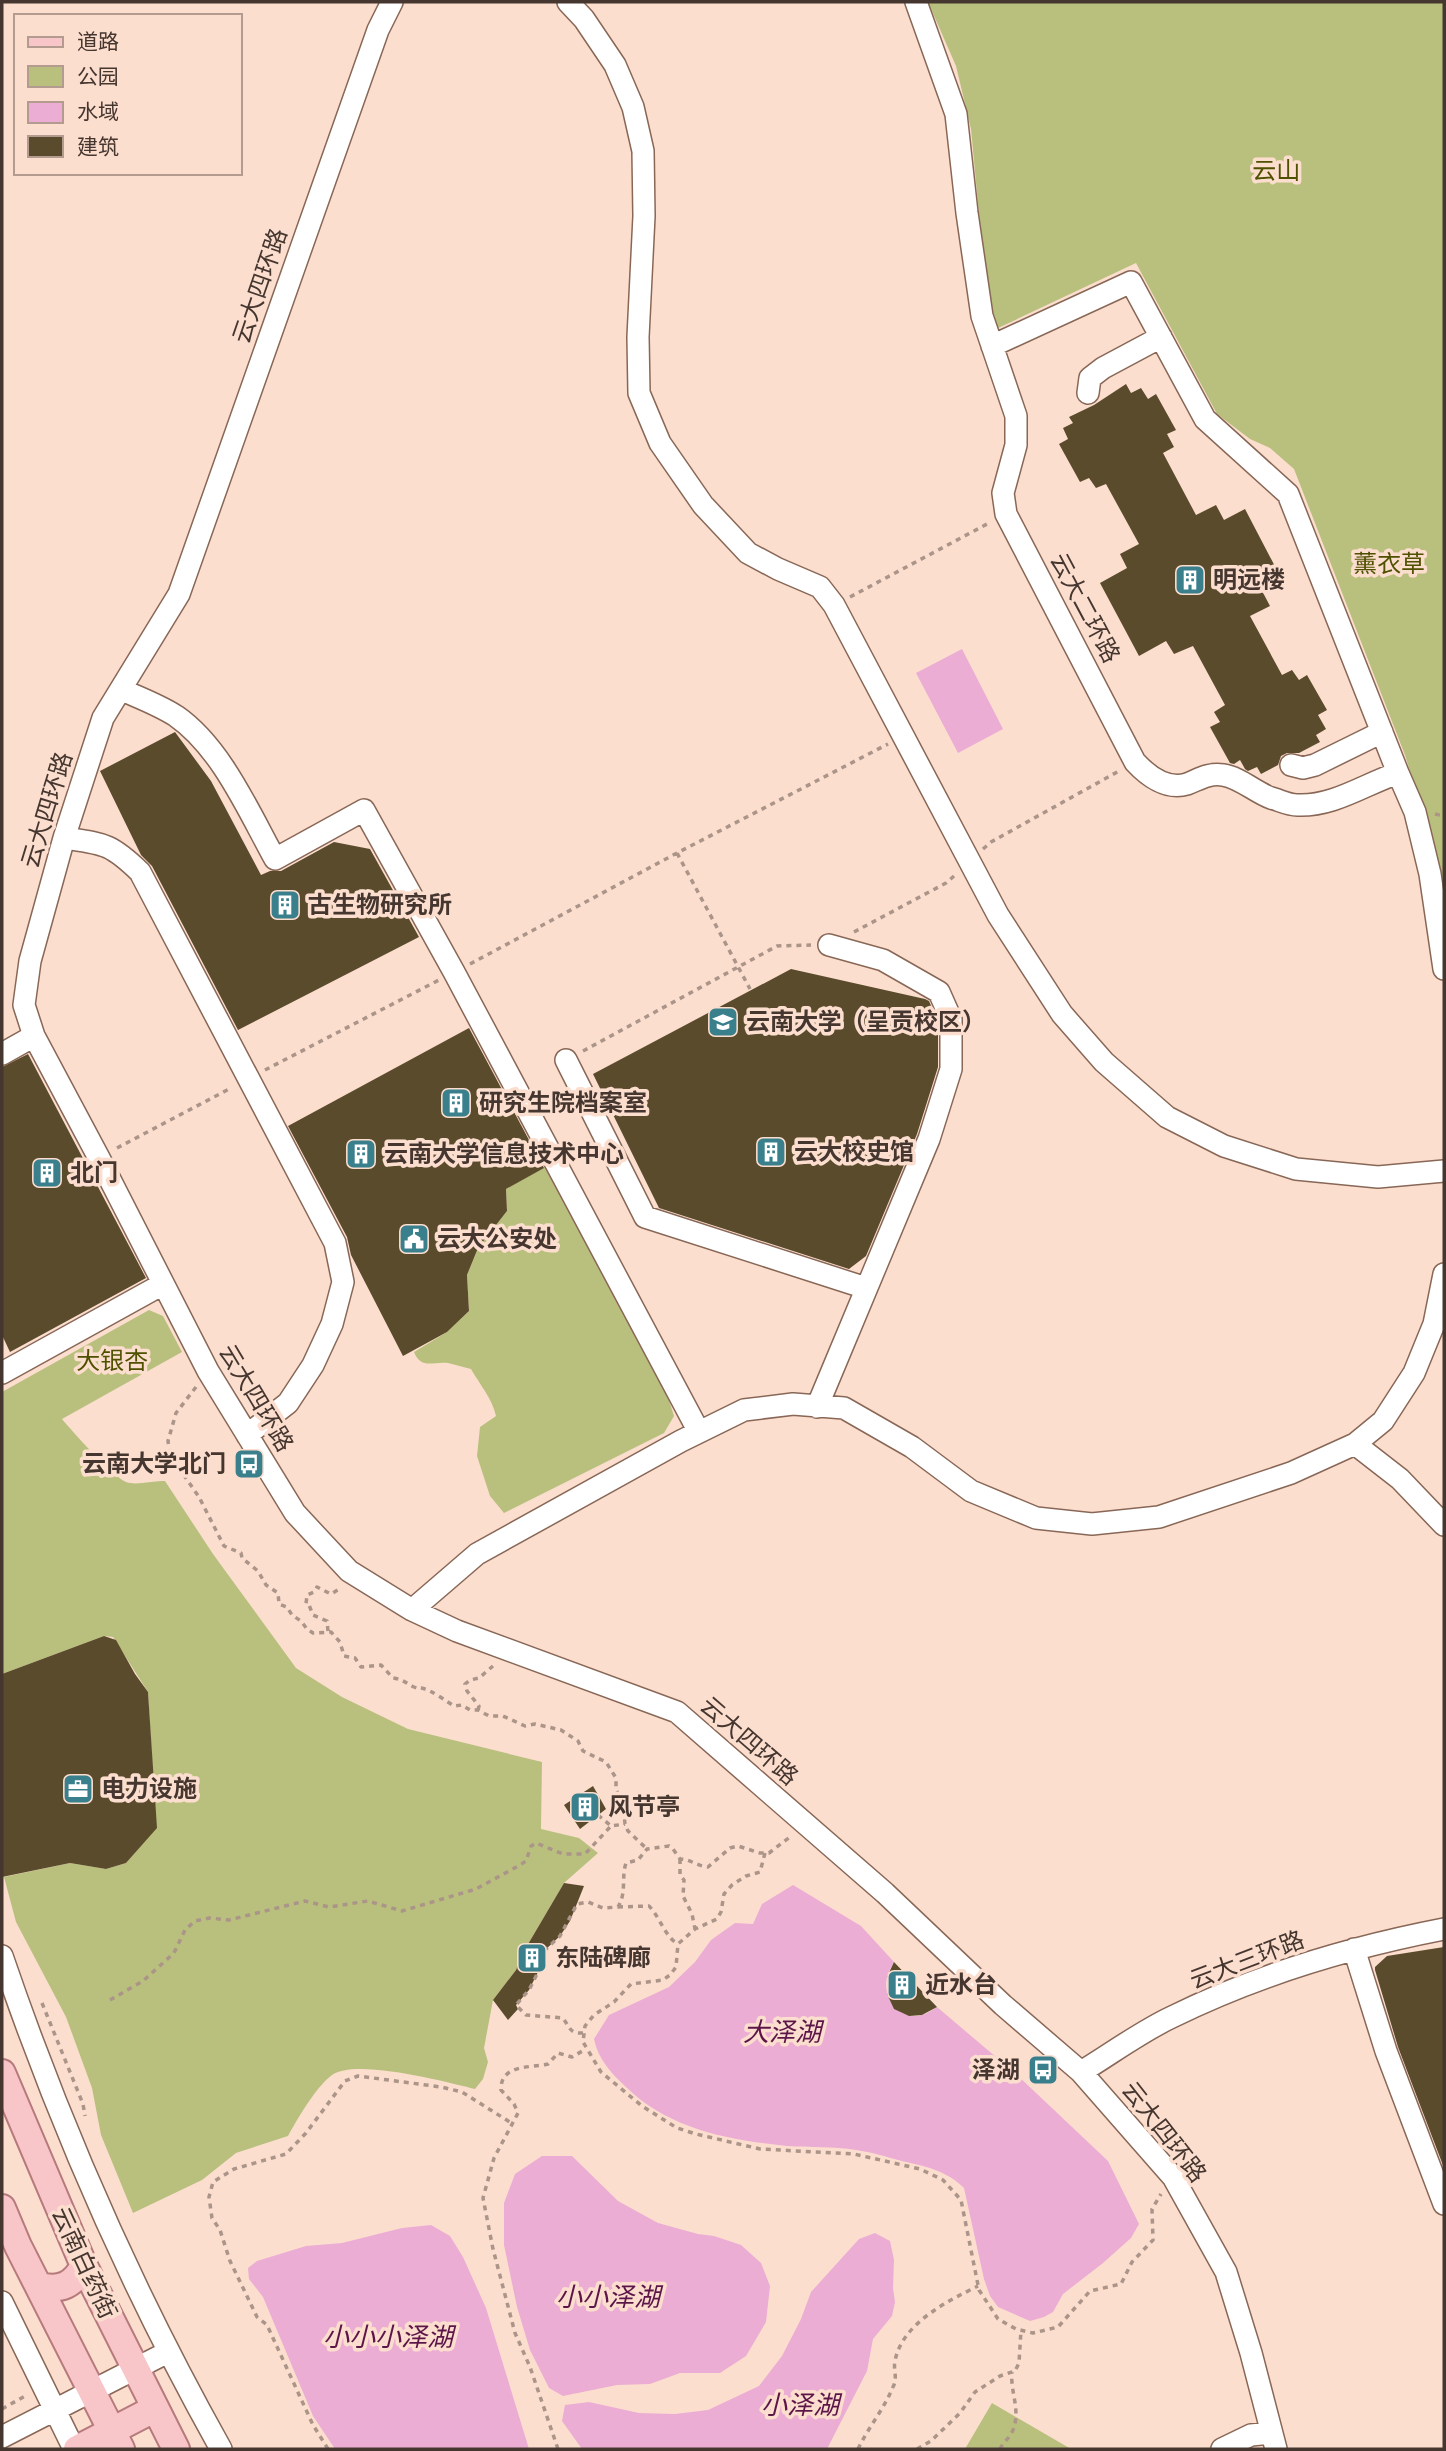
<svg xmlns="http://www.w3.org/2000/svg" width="1446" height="2451" viewBox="0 0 1446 2451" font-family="Helvetica,'Noto Sans SC',sans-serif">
	<rect width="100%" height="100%" fill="#fcdecf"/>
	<!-- green -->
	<path fill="#b9c07e" d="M928,2H1444V882L1405,755L1294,469L1270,448L1250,439L1217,414L1136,263L996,329L989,320L971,129L956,66Z
		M545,1167L667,1394L674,1416L664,1433L504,1513L490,1496L477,1456L480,1427L496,1416C492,1398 480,1385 471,1369C463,1367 456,1365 448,1363C433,1361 421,1370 414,1352L447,1332L469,1311L467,1275L478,1248L507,1211L506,1189Z
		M149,1310L163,1316L182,1352L62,1419C72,1431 113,1477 126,1482C138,1486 152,1480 165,1481L213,1554L296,1668L342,1697L408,1729L542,1762L541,1829L579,1838L598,1853L564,1883L524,1951L516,1970L493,2000L484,2048L488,2062L483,2079L475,2089C446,2082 356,2058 332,2075C316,2087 298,2118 288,2136L236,2153L202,2180L133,2213L101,2135L92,2088L66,2017L16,1922L4,1877L70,1863L106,1869L126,1863L156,1828L148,1692L113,1637L104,1636L2,1674V1392Z
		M992,2403L1071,2449H965Z"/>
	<!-- water -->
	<path fill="#ebadd3" d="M962,649L1003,729L958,753L916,673Z
		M793,1885L861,1926L894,1962C892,1966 888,1972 887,1977C882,1998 899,2021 922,2015C927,2014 932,2010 937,2007L1016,2074L1108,2161L1139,2224L1131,2238L1103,2263L1063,2294L1053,2312L1044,2317L1030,2321L998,2307L990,2296L984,2279L964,2188C947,2171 925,2166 902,2161C887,2157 871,2152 856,2150C833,2146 810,2148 787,2146C728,2140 669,2129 626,2087C611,2073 598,2059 594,2039L609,2015L669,1987L695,1962L711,1940L735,1923L753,1924L762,1904Z
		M542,2156H572L618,2201L658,2223L698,2234L714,2236L741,2245L761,2263L770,2286L766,2322L746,2356L720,2373H680L650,2384L617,2385L563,2396L549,2388L530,2350L517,2307L504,2245V2203L515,2174Z
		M431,2225L450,2236L463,2257L486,2308L529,2449H335L313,2416L263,2297L249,2279L248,2268L257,2261L306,2246L342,2243L402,2228Z
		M875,2233L890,2241L894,2260L893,2288L895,2302L892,2316L873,2339L867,2371L827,2449H582L562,2421L565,2405L589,2402L639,2413L675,2414L708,2410L759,2386L782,2356L801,2319L811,2292L859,2239Z"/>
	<!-- building -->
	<path fill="#5b4b2d" d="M1126,384L1131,393L1141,388L1148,399L1156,394L1176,430L1167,434L1174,447L1163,453L1196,515L1216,505L1224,520L1245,509L1280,576L1260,587L1270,606L1250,616L1282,675L1292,670L1299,680L1307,675L1327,710L1318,715L1326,729L1316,735L1320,742L1299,753H1287L1281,756L1278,765L1261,774L1257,767L1248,771L1245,769L1240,760L1234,764L1230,763L1210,727L1220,722L1214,712L1225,705L1193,646L1174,654L1166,641L1139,656L1100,583L1127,568L1120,554L1139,544L1106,484L1096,488L1089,478L1080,482L1059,444L1068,439L1063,428L1073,423L1069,417L1094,405Z
		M175,732L211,781L261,875L270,871H281L334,842L370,849L419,937L238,1030L152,866L141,855L100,771Z
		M791,969L925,999L929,1001L938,1022V1067L917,1134L866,1256L849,1269L659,1208L593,1074Z
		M469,1028L544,1168L506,1189L507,1211L478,1248L467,1275L469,1311L447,1332L403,1356L351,1255L347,1237L288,1126Z
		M28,1054L146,1278L10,1352L2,1335V1067Z
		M104,1636L116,1640L135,1674L148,1692L157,1828L126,1863L106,1869L70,1863L2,1877V1674Z
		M593,1786L606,1809L580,1829L564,1805Z
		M564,1883L584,1886L570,1921L560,1936L545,1950L541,1966L529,1990L516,2005L518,2009L508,2020L493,2000L516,1970L524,1951Z
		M1444,1947V2168L1398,2047L1375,1970V1967L1387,1956Z
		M894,1962L937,2007L922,2015L909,2016L894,2009L887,1994V1977Z"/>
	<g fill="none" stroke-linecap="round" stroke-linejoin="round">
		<!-- minor casing -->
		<g stroke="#886756" stroke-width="24">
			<path id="minor" d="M392,2L378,30L179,594L103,718L64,838L30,961L24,1005L34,1036L99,1158L208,1371L295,1513L349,1571L412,1610L457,1631L677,1712L885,1893L1003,2005L1081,2072L1173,2177L1226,2272L1251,2353L1276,2449
				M568,2L584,19L615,65L633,107L643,151L644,216L638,337L639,393L660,443L703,505L748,553L778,569L820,587L834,605L998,915L1062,1014L1104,1062L1167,1117L1224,1146L1296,1169L1378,1177L1444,1171
				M916,2L956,114L967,213L982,316L1016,416V445L1003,493L1006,514L1135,762C1148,776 1167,790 1187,784C1200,779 1208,773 1223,775C1239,777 1255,792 1271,798C1279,800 1288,805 1297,805C1333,807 1365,784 1398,773L1415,812L1430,874L1444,969
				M992,346L1131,282L1205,419L1288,494L1398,773
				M1088,393L1090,378L1103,368L1161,337
				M122,690C140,698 159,705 176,716C221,747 249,812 275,859L364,810L454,972L699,1432
				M1291,765L1303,768L1315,765L1382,732
				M64,838C104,844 110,843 140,872L335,1243L343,1282L332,1324L313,1365L288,1403L247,1435
				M2,1054L34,1036
				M566,1060L645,1217L866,1288
				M2,1373L163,1284
				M817,1407L929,1139L951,1069V1019L939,992L883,960L829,945
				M1355,1444L1400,1479L1444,1525
				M412,1610L477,1554L681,1441L744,1410L793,1404L844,1408L912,1447L971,1491L1036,1518L1092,1524L1159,1517L1291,1473L1355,1444L1383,1421L1414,1373L1434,1324L1444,1274
				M1354,1949L1386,2051L1444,2204
				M2,1956C60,2126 133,2292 221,2449
				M1081,2072C1111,2054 1140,2032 1172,2017C1257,1975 1351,1947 1444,1929
				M2,2302L74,2449
				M2,2437L168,2352
				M1222,2449L1251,2435L1271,2433"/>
		</g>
		<!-- major casing -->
		<g stroke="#b77a7c" stroke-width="30">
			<path id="major" d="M2,2073L84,2266L176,2449
				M2,2208L18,2246L121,2449
				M39,2286C61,2291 73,2285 84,2266
				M77,2449L154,2409"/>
		</g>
		<!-- path -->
		<path stroke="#ab9488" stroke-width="3.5" stroke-dasharray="5 5" stroke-linecap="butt" d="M850,597L989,523
			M1435,814L1444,816
			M983,849L991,842L1119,771
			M677,853L750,989
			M854,932L946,883L954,876
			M470,964L677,853L888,744
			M583,1051L777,946L811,945
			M265,1070L439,980
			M117,1148L231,1088
			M196,1387L176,1413L168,1441L170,1455L199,1497L224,1546L241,1553L242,1558L258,1571L266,1585L278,1593L279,1604L287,1607L292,1615L301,1621L307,1629L313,1633L331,1632L340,1642L344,1656L355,1658L361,1667L381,1665L393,1678C402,1679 406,1683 414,1687C424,1691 415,1686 425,1689C430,1690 448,1702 454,1706L462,1705L470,1710H478L489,1716H503L525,1726L535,1724L561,1730L578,1741L583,1751L606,1762L616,1778V1790L623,1802L625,1824L628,1831L647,1849
			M328,1631L327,1621L313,1615L309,1605L306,1604L307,1595L314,1592L317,1587L331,1594L341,1588
			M478,1710L479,1706L467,1691L465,1684L470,1680L479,1678L493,1666
			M598,1815L611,1826L625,1824
			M765,1853L760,1872L746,1876L732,1885L724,1894L721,1912L717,1919L695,1929L678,1944L676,1967L670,1975L663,1980L631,1984L614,2002L594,2015L585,2026L583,2042L601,2072L642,2106L677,2128L696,2134L760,2149L854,2154L920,2169L943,2180L961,2200L979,2290L998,2319L1016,2329L1033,2333L1058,2327L1090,2291L1121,2284L1132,2262L1153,2240L1152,2209L1161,2194
			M680,1859V1875L684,1880L683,1896L692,1914L695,1929
			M618,1907L649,1906C660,1917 665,1937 678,1944
			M110,2000L143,1981L174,1953L185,1930L195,1921L210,1918L229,1920L305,1901L329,1907L368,1901L402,1911L476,1889L520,1865L526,1861L531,1846L536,1843L563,1854H585L611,1826
			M42,2003L83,2104L85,2116
			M583,2033C570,2034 570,2028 563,2018L526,2015L516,2005L529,1990L541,1966L545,1950L560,1936L577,1904L588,1902L603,1908L618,1907C627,1892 621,1878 626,1863L638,1860L647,1849L669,1846L673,1849L680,1859C690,1859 697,1866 708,1867L730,1848L738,1846L760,1853H769L790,1837
			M2,2409L25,2396
			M328,2449L313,2425L267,2325L257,2317L230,2261L220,2230L212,2218L209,2197L213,2182L234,2169L286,2154L306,2133L345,2081L358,2076L441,2087L462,2092L513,2124
			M558,2449L530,2367L515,2333L493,2249L483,2198L494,2158L518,2113L514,2104L501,2090C500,2064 531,2068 548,2064L558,2053L572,2057L586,2049
			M858,2449C868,2428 884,2409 893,2387C898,2378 893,2370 895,2361C902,2323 948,2301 978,2286
			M917,2449L931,2441L960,2413L975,2392L1000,2376L1015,2371L1019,2363L1021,2330
			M1000,2449C1003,2442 1010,2438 1013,2430C1021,2410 1010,2392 1012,2372"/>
		<!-- minor -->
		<use href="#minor" stroke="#fff" stroke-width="21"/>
		<!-- major -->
		<use href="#major" stroke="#f8c5c9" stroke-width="26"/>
	</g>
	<!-- icons -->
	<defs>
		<g id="building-square" transform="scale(1.575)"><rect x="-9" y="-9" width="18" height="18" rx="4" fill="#397f8c" stroke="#fcdecf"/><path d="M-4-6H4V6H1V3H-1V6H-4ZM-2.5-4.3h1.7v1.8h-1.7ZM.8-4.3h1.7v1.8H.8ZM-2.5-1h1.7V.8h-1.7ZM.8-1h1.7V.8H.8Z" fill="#fff"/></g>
		<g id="university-square" transform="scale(1.575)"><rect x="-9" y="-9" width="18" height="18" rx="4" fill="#397f8c" stroke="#fcdecf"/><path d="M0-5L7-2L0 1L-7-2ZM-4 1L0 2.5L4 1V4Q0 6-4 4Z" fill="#fff"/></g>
		<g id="civic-square" transform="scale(1.575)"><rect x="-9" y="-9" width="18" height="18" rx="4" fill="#397f8c" stroke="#fcdecf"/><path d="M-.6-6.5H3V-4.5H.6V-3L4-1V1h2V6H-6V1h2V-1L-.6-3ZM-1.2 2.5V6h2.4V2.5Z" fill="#fff"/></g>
		<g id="bus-square" transform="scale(1.575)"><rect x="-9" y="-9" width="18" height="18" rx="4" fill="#397f8c" stroke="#fcdecf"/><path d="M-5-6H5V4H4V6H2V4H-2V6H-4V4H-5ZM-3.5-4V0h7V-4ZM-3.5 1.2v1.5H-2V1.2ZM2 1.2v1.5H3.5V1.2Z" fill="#fff"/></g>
		<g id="office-square" transform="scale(1.575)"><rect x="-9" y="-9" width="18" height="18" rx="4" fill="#397f8c" stroke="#fcdecf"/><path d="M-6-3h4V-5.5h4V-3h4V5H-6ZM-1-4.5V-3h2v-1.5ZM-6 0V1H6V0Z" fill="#fff"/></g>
	</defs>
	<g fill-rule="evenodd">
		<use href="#building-square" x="1190" y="580"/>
		<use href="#building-square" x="285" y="905"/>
		<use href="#university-square" x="723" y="1022"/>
		<use href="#building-square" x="456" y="1103"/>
		<use href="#building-square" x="771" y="1152"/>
		<use href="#building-square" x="361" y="1154"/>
		<use href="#building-square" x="47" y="1173"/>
		<use href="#civic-square" x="414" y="1239"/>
		<use href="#bus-square" x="249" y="1464"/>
		<use href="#office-square" x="78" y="1789"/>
		<use href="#building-square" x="585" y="1807"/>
		<use href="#building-square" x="532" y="1958"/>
		<use href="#building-square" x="902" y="1985"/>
		<use href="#bus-square" x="1043" y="2070"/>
	</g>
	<g text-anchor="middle" stroke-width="7" stroke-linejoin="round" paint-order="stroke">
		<!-- park labels -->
		<g font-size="24" fill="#4d5100" stroke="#fcdecf">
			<text x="1276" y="179">云山</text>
			<text x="1389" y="572">薰衣草</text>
			<text x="112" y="1369">大银杏</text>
		</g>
		<!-- street labels -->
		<g font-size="24" fill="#45362f" stroke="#fcdecf">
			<text transform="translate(260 286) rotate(-71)" y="8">云大四环路</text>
			<text transform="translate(1085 608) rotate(62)" y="8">云大二环路</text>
			<text transform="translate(47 810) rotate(-73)" y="8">云大四环路</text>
			<text transform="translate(256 1398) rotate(59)" y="8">云大四环路</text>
			<text transform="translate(749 1741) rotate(41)" y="8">云大四环路</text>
			<text transform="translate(1247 1960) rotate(-21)" y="8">云大三环路</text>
			<text transform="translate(1164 2132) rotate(52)" y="8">云大四环路</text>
			<text transform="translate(84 2263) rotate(65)" y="8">云南白药街</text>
		</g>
		<!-- poi labels -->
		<g font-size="24" font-weight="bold" fill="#45362f" stroke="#fcdecf" text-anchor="start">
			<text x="1213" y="588">明远楼</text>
			<text x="308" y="913">古生物研究所</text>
			<text x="746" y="1030">云南大学（呈贡校区）</text>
			<text x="479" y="1111">研究生院档案室</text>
			<text x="794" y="1160">云大校史馆</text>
			<text x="384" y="1162">云南大学信息技术中心</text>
			<text x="70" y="1181">北门</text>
			<text x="437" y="1247">云大公安处</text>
			<text x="226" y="1472" text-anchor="end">云南大学北门</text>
			<text x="101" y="1797">电力设施</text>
			<text x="608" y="1815">风节亭</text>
			<text x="555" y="1966">东陆碑廊</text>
			<text x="925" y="1993">近水台</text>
			<text x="1020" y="2078" text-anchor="end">泽湖</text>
		</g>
		<!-- water labels -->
		<g font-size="26" font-style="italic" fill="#5c1548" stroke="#fcdecf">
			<text x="782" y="2041">大泽湖</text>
			<text x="608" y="2306">小小泽湖</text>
			<text x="388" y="2346">小小小泽湖</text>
			<text x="800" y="2414">小泽湖</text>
		</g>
	</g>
	<!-- border -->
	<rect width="1446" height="2451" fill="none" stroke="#45362f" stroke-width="7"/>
	<!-- legend -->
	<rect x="14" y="14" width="228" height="161" fill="#fcdecf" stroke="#b39b8f" stroke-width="2"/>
	<rect x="28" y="37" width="35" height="10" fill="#f8c5c9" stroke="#b39b8f" stroke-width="2"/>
	<text x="77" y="49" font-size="21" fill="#45362f">道路</text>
	<rect x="28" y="66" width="35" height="21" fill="#b9c07e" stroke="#b39b8f" stroke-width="2"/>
	<text x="77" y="84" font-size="21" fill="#45362f">公园</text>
	<rect x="28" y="102" width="35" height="21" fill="#ebadd3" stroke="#b39b8f" stroke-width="2"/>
	<text x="77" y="119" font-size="21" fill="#45362f">水域</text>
	<rect x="28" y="136" width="35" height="21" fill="#5b4b2d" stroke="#b39b8f" stroke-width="2"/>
	<text x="77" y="154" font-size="21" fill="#45362f">建筑</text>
</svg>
